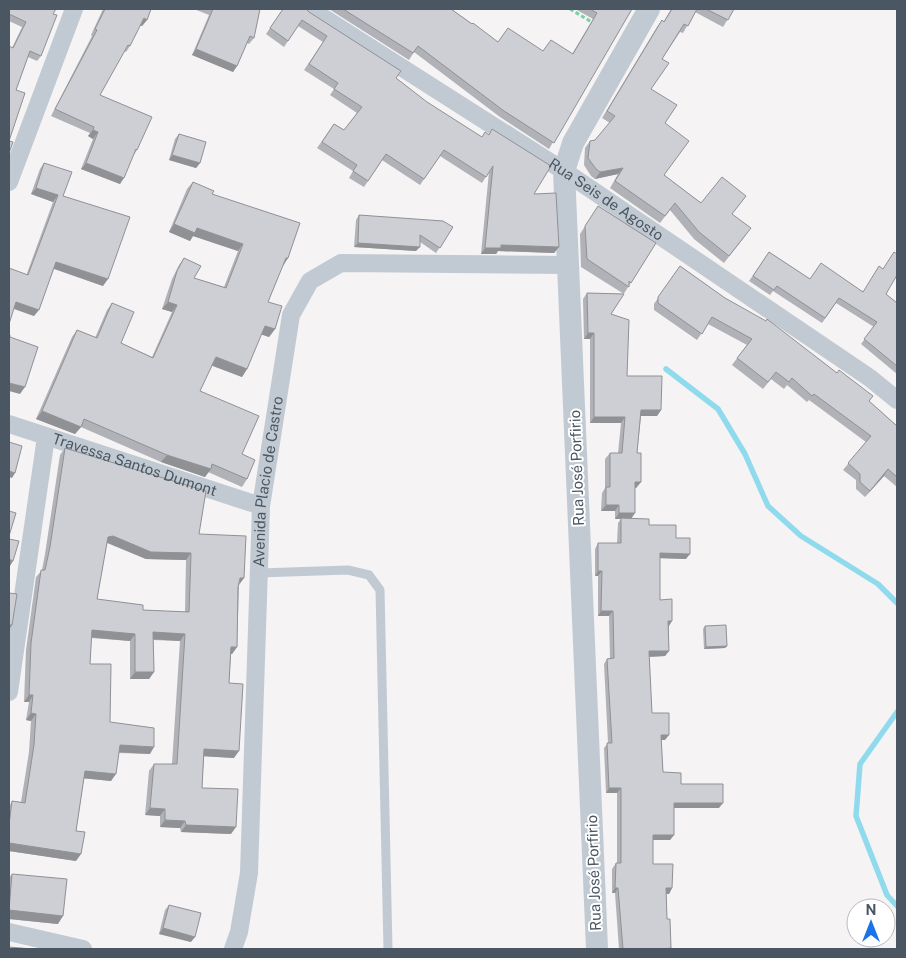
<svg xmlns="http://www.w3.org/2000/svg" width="906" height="958" viewBox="0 0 906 958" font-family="'Public Sans',sans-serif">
	<rect width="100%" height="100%" fill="#f5f3f3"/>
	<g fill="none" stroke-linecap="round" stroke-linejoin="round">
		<!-- stream -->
		<path stroke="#90daee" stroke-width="5.5" d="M666,369L718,409L745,454L768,506L801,536L878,584L897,603
			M897,712L860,764L856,816L887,895L897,906"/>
		<!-- path -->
		<path stroke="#7ad0a6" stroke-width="3" stroke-dasharray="4 2.5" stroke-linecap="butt" d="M570,9L595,24"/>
		<!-- service -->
		<path stroke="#c1cad2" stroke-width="9" d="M259,573L348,570L369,575L380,590L388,949"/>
		<!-- minor -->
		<g stroke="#c1cad2" stroke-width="18">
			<path id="s1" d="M310,9L564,171L870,378L897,400"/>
			<path d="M9,182L74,9"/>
			<path id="s2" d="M9,424L261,506"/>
			<path d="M9,692L46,437"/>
			<path d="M9,932L83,949"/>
			<path id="s3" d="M233,949L239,932L249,873L261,506L291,315L310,281L341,263L569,265"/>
		</g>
		<!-- tertiary -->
		<path stroke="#c1cad2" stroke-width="22" d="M597,949L564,171L573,143L649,9"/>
	</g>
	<!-- wall -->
	<path fill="#b0b2b7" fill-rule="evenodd" d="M9,9L53,14L41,56L37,61L28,57L16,90L9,141L12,48L22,27L9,21Z
		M103,9H151L147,20L142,26L140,25L130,46L126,52L124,51L100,95L137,150L133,156L120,184L81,169L93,139L88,136L90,133L51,116L92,36L91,35Z
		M194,9H260L254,38L249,44L247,43L237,66L233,72L192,55L209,15Z
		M283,9L309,12L396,78L534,194L559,247L554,253L498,251L496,254H481L489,172L482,183L440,156L420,185L382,160L364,187L349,178L353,171L317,148L334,124L344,130L357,113L330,95L334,89L304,70L323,42L298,26L284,47L266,34Z
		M329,9H451L498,42L543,51L572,54L593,19L575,9H632L549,149L500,117L414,52L409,60Z
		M671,9H734L723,27L695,12L683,33L680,32L662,59L651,89L665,123L664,175L701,203L746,196L732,214L746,235L724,263L694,239L670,210L660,223L610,188L618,174L595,179L591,176L584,165L585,148L590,141L595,140L610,123L602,118L657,27L662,20L664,21Z
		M179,134L200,163L196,168L169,160L175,139Z
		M44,163L63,196L103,286L54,269L34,316L14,309L53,202L31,194L40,169Z
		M193,182L212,194L288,258L282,266L268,302L275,329L269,337L261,334L247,369L242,377L212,365L200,391L242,454L247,479L242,487L208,472L205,477L161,462L81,427L75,434L36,419L72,337L77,330L95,338L107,310L112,303L121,343L152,357L172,312L162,309L172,279L179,265L184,258L194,278L224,287L238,251L193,236L190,241L169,232L187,189Z
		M598,206L656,243L611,314L627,376L661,410L657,416H641L637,453L641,482L636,488H635L631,518L649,525L676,538L686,559L660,558V600L669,626V651L665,656L649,657L652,713L665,740H661L663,772L719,808H674V835L670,840H653V864L672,888L669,894H666L667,919L671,949H619L615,893H612V869L616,863H617V793H606L604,748L608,743L604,664L607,659L610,658L609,616H598V576H595V549L598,543H617L618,523L621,519H615V511H601L602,493L605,488V459L610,453H618L621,423H590V339H584L583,299L587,293L624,294L581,267L580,234Z
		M359,215L453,227L436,253L420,242L416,251L354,247L356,220Z
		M769,252L810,279L863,291L886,294L897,303V374L861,344L874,327L836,303L822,323L773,291L770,295L749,281Z
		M680,266L869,401L897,426V487L884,476L865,497L856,489V480L843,470L866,442L809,400L807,402L787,385L784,389L771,379L763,389L732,365L747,345L708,324L697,340L654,310V304Z
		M65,448L199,534L239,585L237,647L232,654H231L229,683L234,758L204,756L202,788L231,834L181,832L180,828L160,827V816L145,815L149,771L154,764H172L180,641L153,640L154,672L149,679H130V641L91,638L90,664L110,722L150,754L119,753L111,781L84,778L76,831V861L9,851V807L12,801L21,802L29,752L31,721L26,720L29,702H24L26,650L36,577L42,570L45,554L60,455ZM107,543L146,559L186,560L185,612L143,610L97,599Z
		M705,626L727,646L725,648L704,649L703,629Z
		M12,874L58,924L9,919V878Z
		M169,905L191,942L159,934L165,910Z"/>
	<!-- shaded-wall -->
	<path fill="#909195" d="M144,18L147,20L142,26L139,25Z
		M196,49L237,66L233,72L192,55Z
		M93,130L98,132L93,139L88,136Z
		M172,155L200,163L196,168L169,160Z
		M86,163L124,178L120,184L81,169Z
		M623,168L618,174L595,179L600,172Z
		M36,188L58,195L53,202L31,194Z
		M174,224L197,228L243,244L238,251L193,236L190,241L169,232Z
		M358,243L420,247L416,251L354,247Z
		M501,245L559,247L554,253L498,251L496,254H481L485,248Z
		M286,258H288L283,266L280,265Z
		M56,262L108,279L103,286L52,268Z
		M16,302L39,310L34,316L12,308Z
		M168,302L177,305L172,312L162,309Z
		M265,326L275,329L269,337L260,334Z
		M588,333H594L590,339H584Z
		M216,357L247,369L242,377L210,365Z
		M9,383L25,387L20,394L9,391Z
		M641,410H661L657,416H637Z
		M42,411L81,427L75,434L36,419Z
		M594,417H625L621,423H590Z
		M167,455L211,469L205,477L161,462Z
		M888,469L884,476L865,497L870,491Z
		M9,471L15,473L12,478L9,477Z
		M635,482H641L636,488H631Z
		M606,505H619L615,511H601Z
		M619,513H635L631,519H615Z
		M113,536L191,553L186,560L146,559L108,543L103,544L108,537Z
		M660,553L690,554L686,559L656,558Z
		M9,559L13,561L10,566H9Z
		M598,571H602L598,576H595Z
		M240,578H244L239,585Z
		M601,611H613L609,616H598Z
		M668,621H672L669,626H664Z
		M9,625H12L9,630Z
		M92,630L135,634L130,641L87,637Z
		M153,632L185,634L180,641L148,639Z
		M727,646L725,648L704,649L706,647Z
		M231,647H237L232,654H227Z
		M649,651H669L665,656L645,657Z
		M135,672H154L149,679H130Z
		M29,695H33L29,702H24Z
		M31,713L36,714L31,721L26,720Z
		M661,735H669L665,740H658Z
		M120,745L154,747L150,754L115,752Z
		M204,749L239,751L234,758L199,756Z
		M85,771L116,774L111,781L80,778Z
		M609,788H621L617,793H606Z
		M674,803H723L719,808H670Z
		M150,808L165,809L160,816L145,815Z
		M165,820L185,821L180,828L160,827Z
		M186,825L236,827L231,834L181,832Z
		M653,835H674L670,840H650Z
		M9,843L81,854L76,861L9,851Z
		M615,888H618L615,893H612Z
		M666,888H672L669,894H662Z
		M9,910L63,916L58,924L9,919Z
		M163,928L195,937L191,942L159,934Z"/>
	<!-- building -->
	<path fill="#cdcfd5" stroke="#909195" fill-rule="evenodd" d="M9,9H56L53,14L57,15L41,56L30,51L16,90L25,93L9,141L13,142L9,153V46L13,48L26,22L9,14Z
		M105,9H151L147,20L144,18L130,46L128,45L100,95L152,117L137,150L136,149L124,178L86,163L98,132L93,130L94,127L55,109L97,30L95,29Z
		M212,9H260L254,38L250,36L237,66L196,49L213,9Z
		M283,9H306L309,12L401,71L396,78L427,102L482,137L485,132L489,135L492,129L551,166L534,194L556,193L559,247L501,245V248H485L493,166L486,177L444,150L424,179L386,154L368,181L353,171L357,165L322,142L334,124L344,130L362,107L334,89L338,83L309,64L327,36L302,20L288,41L270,28Z
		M343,9H451L472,24L473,23L498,42L508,28L543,51L551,40L573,54L597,13L590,9H632L554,143L504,111L418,46L413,53Z
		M672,9H697L688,26L684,24L662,59L669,63L651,89L677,105L665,123L689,141L664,175L701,203L722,177L746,196L732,214L751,228L729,256L699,232L675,203L665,216L615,181L623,168L600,172L596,169L588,158L590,141L595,140L615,116L607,111L662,20L664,22Z
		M706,9H734L728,20Z
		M179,134L206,142L200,163L172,155Z
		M44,163L72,172L63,196L130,217L108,279L56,262L39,310L16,302L9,324V268L28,275L58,195L36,188Z
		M193,182L214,191L212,194L300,223L288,258H286L268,302L282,306L275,329L265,326L247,369L216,357L200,391L259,416L242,454L255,460L247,479L212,464L211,469L167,455L84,419L81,427L42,411L77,330L97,338L112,303L134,312L121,343L153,358L177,305L168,302L177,271L184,258L201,266L194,278L226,288L243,244L197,228L195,233L174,224Z
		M598,206L656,243L631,283L629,281V287L587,259L585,226Z
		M359,215L443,221L453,227L440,248L420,235V247L358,243Z
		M769,252L810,279L821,263L863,292L879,266L883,269L894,252L897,254V275L886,294L897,303V366L864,339L877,322L839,298L825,318L777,286L774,290L753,276Z
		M680,266L725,298L766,321L767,319L837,373L839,370L873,396L869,401L897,426V477L888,469L870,491L860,482V474L848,463L871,436L814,394L812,396L792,378L789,382L776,372L768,382L737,358L752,339L712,317L702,334L658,303V297Z
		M587,293L624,294L611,314L629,320L627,376H662L661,410H641L637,453H641V482H635V513H619V505H606V487H610V453H622L625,417H594V333H588Z
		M9,334L10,335V337L38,347L25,387L9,383Z
		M9,442L22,446L15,473L9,471Z
		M65,448L206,491L199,534L246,536L244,578H240L238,587L237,647H231L229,683L243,684L239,751L204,749L202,788L238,789L236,827L186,825L185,821L165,820V809L150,808L154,764H177L185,634L153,632L154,672H135V634L92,630L90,664H111L110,722L154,728V747L120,745L116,774L85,771L76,831L85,832L81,854L9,843V825L12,801L25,803L34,745L36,714L31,713L33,695H29L31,643L41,570H45L50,547ZM113,536L151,552L191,553L189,612L143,610V605L97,599L108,537Z
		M9,511L16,513L9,536Z
		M621,518L649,519V525H676V538H690V554L660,553V600L672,599V621H668L669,651H649L652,713H669V735H661L663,772L681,773V784H723V803H674V835H653V864H673L672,888H666L667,919H670L671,948L663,949H623L618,888H615L616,863H621V788H609L607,743H612L607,659L614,658L613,611H601L602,571H598V543H621Z
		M9,539L19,541L13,561L9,559Z
		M9,593L17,594L12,625H9Z
		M726,625L727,646L706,647L705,626Z
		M12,874L67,879L63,916L9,910Z
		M169,905L201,913L195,937L163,928Z
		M9,947L32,949H9Z"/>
	<g text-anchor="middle" stroke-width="4" stroke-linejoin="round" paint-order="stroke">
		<!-- street labels -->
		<g font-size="15" fill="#4a5661" stroke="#fff">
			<text dy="5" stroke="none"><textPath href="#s1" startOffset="352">Rua Seis de Agosto</textPath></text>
			<text dy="5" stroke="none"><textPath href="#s2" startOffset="132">Travessa Santos Dumont</textPath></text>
			<text transform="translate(577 468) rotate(-92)" y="5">Rua José Porfirio</text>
			<text dy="5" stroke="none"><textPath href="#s3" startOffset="470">Avenida Placio de Castro</textPath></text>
			<text transform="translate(594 873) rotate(-92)" y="5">Rua José Porfirio</text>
		</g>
	</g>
	<!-- border -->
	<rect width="906" height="958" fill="none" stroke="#4a5661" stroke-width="20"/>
	<!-- north arrow -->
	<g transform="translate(871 923)"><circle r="24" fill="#ffffff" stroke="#b7bbc0"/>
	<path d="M0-4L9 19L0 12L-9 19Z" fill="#1a73e8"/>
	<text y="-8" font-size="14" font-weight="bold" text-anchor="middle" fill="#4a5661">N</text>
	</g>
</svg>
